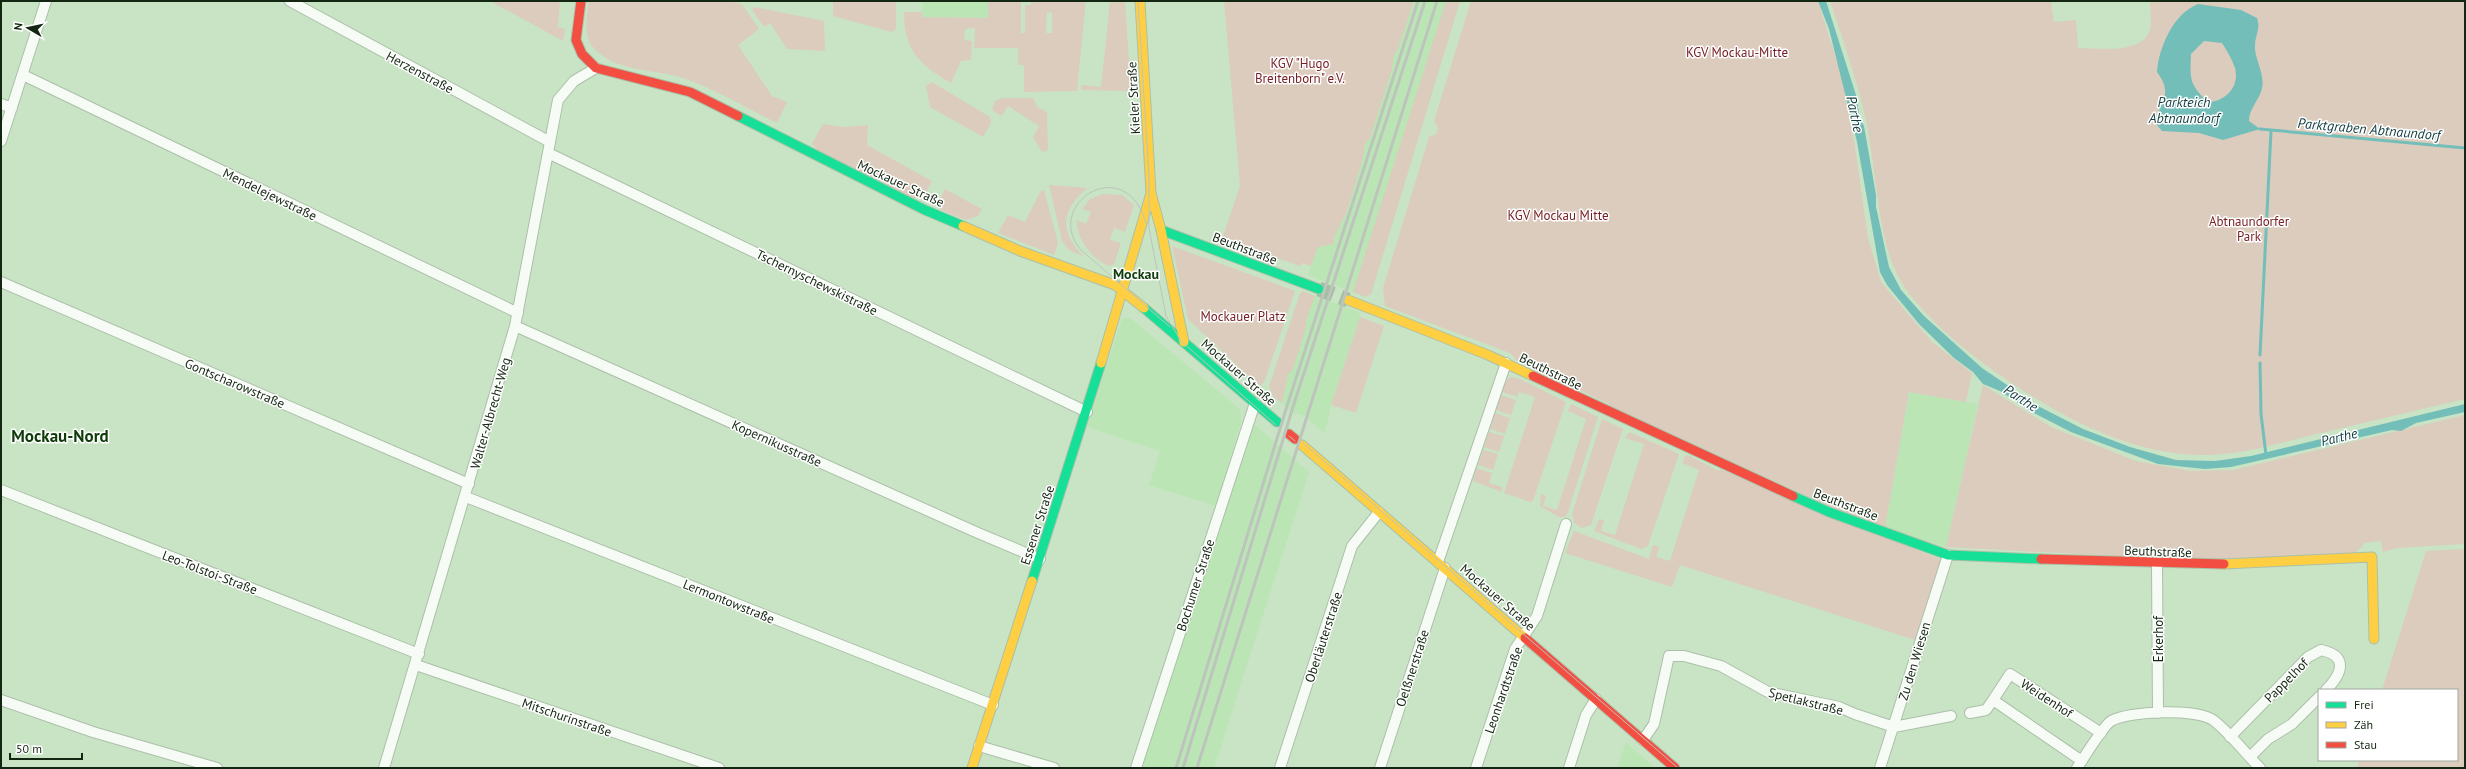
<svg xmlns="http://www.w3.org/2000/svg" width="2466" height="769" viewBox="0 0 2466 769" font-family="'PT Sans',sans-serif">
	<rect width="100%" height="100%" fill="#c9e4c5"/>
	<!-- built -->
	<path fill="#bbe5b5" d="M922,1H988V18L922,17Z
		M1396,1H1460L1371,294L1365,297L1308,275Z
		M1302,291L1359,312L1360,317L1331,405L1325,433L1303,415L1295,413V415L1273,396L1269,387L1299,296Z
		M1130,318L1240,409L1241,422L1216,506L1149,485L1160,451L1087,427L1122,319Z
		M1909,392L1978,404L1946,547L1885,528Z
		M1255,425L1309,472L1214,768H1142L1234,479L1251,428Z
		M1626,742L1655,768H1617Z"/>
	<!-- green -->
	<path fill="#dbccbd" fill-rule="evenodd" d="M490,1H560L558,27L565,29L563,41Z
		M589,1H727L742,4L759,29L738,45L772,96L787,102L777,123C746,108 715,89 683,78C654,69 613,72 592,46C583,34 587,14 589,1Z
		M833,1H896V29L892,32L833,16Z
		M988,1H1021V33H1025V5H1031L1032,1H1086L1077,91L1024,92V65H1018V48H974L975,28L965,29L964,40L972,41L971,60L961,61L951,83C920,65 904,51 904,12H922V17L988,18ZM1047,12L1052,13V33H1046Z
		M1110,1H1125L1131,91L1081,90V85L1101,87Z
		M1224,1H1414L1398,49L1394,55L1392,69L1370,138L1365,144L1363,158L1347,211L1334,238V244L1318,247L1311,266L1302,263L1300,266L1222,239L1240,186Z
		M1446,1H1460L1371,294L1365,297L1353,292Z
		M1471,1H1818L1840,71L1852,126L1868,238L1881,282L1932,342L1972,373L1966,402L1909,392L1885,528L1832,507L1611,408L1609,404L1516,360L1510,353L1385,306L1383,288L1429,137L1436,134L1438,128L1434,121Z
		M1830,1H2051L2054,22L2076,20L2078,48C2098,48 2144,55 2150,29C2152,20 2150,10 2150,1H2465V399C2414,411 2363,423 2313,435C2276,444 2238,456 2200,455C2128,454 2055,414 1997,373C1966,352 1913,308 1897,274C1877,234 1876,165 1866,120C1857,80 1843,40 1830,1Z
		M754,7L824,21L825,51L787,49L770,23L764,27L752,10Z
		M932,82L990,117L991,123L983,137L930,107L926,86Z
		M1002,98H1033L1037,107L1047,112L1048,150L1042,152L1033,137L1039,126L1008,106L1002,116L992,110L995,101Z
		M823,124L843,127L868,125L867,145L932,181L925,194L913,199L819,153L812,143Z
		M1049,185L1088,188C1061,208 1058,234 1085,257L1069,250L1062,241Z
		M945,189L982,209L978,216L966,220L941,210L939,201Z
		M1044,190L1058,243L1054,255L998,233L1008,215L1025,222L1040,192Z
		M1103,194L1122,195L1134,205L1125,232L1114,228L1110,240L1121,243L1114,264L1109,266C1092,260 1076,238 1077,220L1086,224L1091,212L1082,209L1090,199Z
		M1172,246L1295,291L1265,380L1260,387L1188,319Z
		M1302,291L1315,296L1306,320V328L1293,369L1288,374L1282,403L1273,396L1269,386L1299,296Z
		M1360,317L1384,326L1356,413L1331,405Z
		M1510,377L1520,379L1566,402L1533,501L1530,502L1504,493L1535,397L1519,392L1517,397L1502,392L1506,381Z
		M1983,385L2051,427L2136,461L2191,471L2233,470L2465,415V544L2397,548L2383,552L2381,541L2365,543L2354,555L2210,561L1946,547Z
		M1501,395L1516,400L1511,415L1496,410Z
		M1571,404L1598,417L1568,512L1565,517H1559L1540,506L1541,494L1546,496L1543,506L1557,510L1586,419L1568,411Z
		M1495,413L1510,418L1505,434L1490,429Z
		M1602,419L1623,429L1591,525L1582,528L1574,523L1572,514Z
		M1489,432L1504,436L1499,452L1484,447Z
		M1629,432L1679,454L1648,546L1641,549L1594,531L1599,519L1604,520L1601,531L1615,535L1644,444L1625,438Z
		M1483,450L1498,454L1493,470L1478,465Z
		M1688,455L1719,471L1720,469L1941,560L1915,640L1680,565L1672,587L1565,553L1574,531L1649,559L1653,545L1660,547L1656,557L1670,561L1699,470L1682,463L1685,456Z
		M1476,468L1492,473L1489,483L1502,487V492L1473,481Z
		M2465,549V768H2357L2359,760H2457V690H2382L2426,551Z"/>
	<!-- water -->
	<path fill="#73beb9" fill-rule="evenodd" d="M1818,1H1826L1856,95L1860,119L1864,126L1876,195V207L1889,267L1901,290L1924,316L1982,368L2038,406L2083,429L2130,447L2176,460L2215,461L2251,456L2465,404V412L2416,423L2401,431L2392,430L2231,467L2205,469L2158,464L2071,432L2030,411L2000,391L1983,384L1973,372L1954,358L1919,324L1887,285L1880,272L1857,142L1829,29Z
		M2198,4L2241,10L2257,18C2261,29 2255,35 2255,46C2254,59 2267,76 2261,92C2257,102 2249,110 2249,121L2260,129L2223,140L2199,133L2162,131L2156,124C2158,101 2175,96 2157,72C2159,47 2173,14 2198,4ZM2204,41L2222,43C2227,51 2232,59 2235,68C2240,87 2225,102 2208,102C2189,84 2190,79 2191,54Z"/>
	<g fill="none" stroke-linecap="round" stroke-linejoin="round">
		<!-- stream -->
		<path stroke="#73beb9" stroke-width="3" d="M2260,129L2465,148
			M2260,355L2271,131
			M2260,363L2261,414L2266,455"/>
		<!-- secondary-tunnel -->
		<path stroke="#a5bea1" stroke-width="15" stroke-dasharray="15 8" stroke-linecap="butt" d="M1319,289L1348,300"/>
		<!-- street casing -->
		<g stroke="#abc0a8" stroke-width="12">
			<path id="street" d="M290,1L550,142
				M23,75L518,313
				M1,104L12,108
				M1,141L46,1
				M548,153L1087,412
				M1,282L469,484
				M515,326L978,533L1040,559
				M1,490L419,654
				M466,497L993,705
				M1438,562L1506,363
				M2157,565L2158,713
				M416,665L719,768
				M1,700L93,732L217,768
				M1970,713L1986,710L1993,700
				M2230,737L2308,657L2321,650C2349,656 2342,674 2326,690
				M1643,740L1654,724L1669,656H1684L1721,666L1768,692L1839,707L1855,714L1894,727L1951,716
				M979,746L1054,768
				M2250,757L2268,739L2292,724L2319,697
				M2082,761L1993,700L2010,674L2101,733
				M384,768L515,326L558,100L574,81L596,68
				M1136,768L1255,403
				M1280,768L1352,546L1379,512
				M1380,768L1445,568
				M1476,768L1515,649L1537,616L1566,524
				M1569,768L1586,715L1596,699
				M1880,768L1948,555
				M2077,768C2083,759 2104,725 2111,721C2129,711 2196,708 2213,720C2230,733 2245,753 2260,768"/>
		</g>
		<!-- fast casing -->
		<g stroke="#abc0a8" stroke-width="11">
			<path id="fast" d="M738,116L925,210L963,226
				M1161,230L1319,289
				M1144,308L1277,422
				M1793,496L1829,512L1948,555L2041,559
				M1032,581L1101,363"/>
		</g>
		<!-- slow casing -->
		<g stroke="#abc0a8" stroke-width="11">
			<path id="slow" d="M1140,1L1151,193L1161,230L1184,342
				M963,226L1020,251L1115,285L1144,308
				M1348,300L1488,355L1533,376
				M1101,363L1151,193
				M1302,445L1525,638
				M2224,564L2372,557L2374,639
				M972,768L1032,581"/>
		</g>
		<!-- jam casing -->
		<g stroke="#abc0a8" stroke-width="11">
			<path id="jam" d="M581,1L576,40L582,54L596,68L690,92L738,116
				M1533,376L1793,496
				M1289,434L1295,439
				M2041,559L2224,564
				M1525,638L1675,768"/>
		</g>
		<!-- street -->
		<use href="#street" stroke="#f7fbf6" stroke-width="10"/>
		<!-- fast -->
		<use href="#fast" stroke="#16e098" stroke-width="9"/>
		<!-- slow -->
		<use href="#slow" stroke="#ffcf43" stroke-width="9"/>
		<!-- jam -->
		<use href="#jam" stroke="#f24e42" stroke-width="9"/>
		<!-- tram -->
		<path stroke="#bcc4bc" stroke-width="1" d="M1138,1L1149,176V228L1166,316L1181,341L1276,425
			M1146,223C1125,150 1042,205 1081,250L1170,327
			M1289,436L1295,441
			M1303,443L1678,768"/>
		<!-- rail -->
		<path stroke="#bcc4bc" stroke-width="3" d="M1176,768L1287,406L1418,1
			M1183,768L1292,410L1425,1
			M1197,768L1437,1"/>
	</g>
	<g text-anchor="middle" stroke-width="3" stroke-linejoin="round" paint-order="stroke">
		<!-- park labels -->
		<g font-size="13" fill="#741d23" stroke="#fff">
			<text x="1737" y="57">KGV Mockau-Mitte</text>
			<text x="1300" y="68">KGV "Hugo<tspan x="1300" dy="15">Breitenborn" e.V.</tspan></text>
			<text x="1558" y="220">KGV Mockau Mitte</text>
			<text x="2249" y="226">Abtnaundorfer<tspan x="2249" dy="15">Park</tspan></text>
			<text x="1243" y="321">Mockauer Platz</text>
		</g>
		<!-- street labels -->
		<g font-size="13" fill="#132611" stroke="#fff">
			<text transform="translate(420 72) rotate(28)" y="5">Herzenstraße</text>
			<text transform="translate(1133 98) rotate(-93)" y="5">Kieler Straße</text>
			<text transform="translate(901 183) rotate(25)" y="5">Mockauer Straße</text>
			<text transform="translate(270 194) rotate(26)" y="5">Mendelejewstraße</text>
			<text transform="translate(1245 248) rotate(21)" y="5">Beuthstraße</text>
			<text transform="translate(817 282) rotate(26)" y="5">Tschernyschewskistraße</text>
			<text transform="translate(1551 371) rotate(26)" y="5">Beuthstraße</text>
			<text transform="translate(1239 372) rotate(41)" y="5">Mockauer Straße</text>
			<text transform="translate(235 383) rotate(23)" y="5">Gontscharowstraße</text>
			<text transform="translate(490 413) rotate(-74)" y="5">Walter-Albrecht-Weg</text>
			<text transform="translate(777 443) rotate(24)" y="5">Kopernikusstraße</text>
			<text transform="translate(1846 504) rotate(21)" y="5">Beuthstraße</text>
			<text transform="translate(1037 525) rotate(-72)" y="5">Essener Straße</text>
			<text transform="translate(2158 551) rotate(2)" y="5">Beuthstraße</text>
			<text transform="translate(210 572) rotate(21)" y="5">Leo-Tolstoi-Straße</text>
			<text transform="translate(1195 585) rotate(-72)" y="5">Bochumer Straße</text>
			<text transform="translate(1498 597) rotate(41)" y="5">Mockauer Straße</text>
			<text transform="translate(729 601) rotate(22)" y="5">Lermontowstraße</text>
			<text transform="translate(1323 637) rotate(-72)" y="5">Oberläuterstraße</text>
			<text transform="translate(2158 639) rotate(-90)" y="5">Erkerhof</text>
			<text transform="translate(1914 661) rotate(-73)" y="5">Zu den Wiesen</text>
			<text transform="translate(1412 668) rotate(-72)" y="5">Oelßnerstraße</text>
			<text transform="translate(2286 680) rotate(-45)" y="5">Pappelhof</text>
			<text transform="translate(1503 690) rotate(-71)" y="5">Leonhardtstraße</text>
			<text transform="translate(2047 698) rotate(33)" y="5">Weidenhof</text>
			<text transform="translate(1806 701) rotate(14)" y="5">Spetlakstraße</text>
			<text transform="translate(567 717) rotate(19)" y="5">Mitschurinstraße</text>
		</g>
		<!-- water labels -->
		<g font-size="14" font-style="italic" fill="#113e41" stroke="#fff">
			<text x="2184" y="107">Parkteich<tspan x="2184" dy="16">Abtnaundorf</tspan></text>
			<text transform="translate(1855 114) rotate(78)" y="5">Parthe</text>
			<text transform="translate(2369 129) rotate(5)" y="5">Parktgraben Abtnaundorf</text>
			<text transform="translate(2021 398) rotate(33)" y="5">Parthe</text>
			<text transform="translate(2339 437) rotate(-14)" y="5">Parthe</text>
		</g>
		<!-- neighbourhood labels -->
		<g font-size="14" font-weight="bold" fill="#0f3c0a" stroke="#fff">
			<text x="1136" y="279">Mockau</text>
		</g>
		<!-- district labels -->
		<g font-size="17" font-weight="bold" fill="#0f3c0a" stroke="#fff">
			<text x="60" y="442">Mockau-Nord</text>
		</g>
	</g>
	<!-- border -->
	<rect width="2466" height="769" fill="none" stroke="#132611" stroke-width="4"/>
	<!-- legend -->
	<rect x="2318" y="689" width="140" height="72" fill="#ffffff" stroke="#a1a8a0"/>
	<rect x="2326" y="702" width="20" height="6" fill="#16e098" stroke="#a1a8a0"/>
	<text x="2354" y="709" font-size="12" fill="#132611">Frei</text>
	<rect x="2326" y="722" width="20" height="6" fill="#ffcf43" stroke="#a1a8a0"/>
	<text x="2354" y="729" font-size="12" fill="#132611">Zäh</text>
	<rect x="2326" y="742" width="20" height="6" fill="#f24e42" stroke="#a1a8a0"/>
	<text x="2354" y="749" font-size="12" fill="#132611">Stau</text>
	<!-- north arrow -->
	<g transform="translate(28 28) rotate(279)" stroke="#ffffff" stroke-width="3" paint-order="stroke">
	<path d="M0-3L7 15L0 10L-7 15Z" fill="#132611"/>
	<text y="-6" font-size="11" font-weight="bold" text-anchor="middle" fill="#132611">N</text>
	</g>
	<!-- scale -->
	<path d="M10 753v6h72v-6" fill="none" stroke="#132611" stroke-width="2"/>
	<text x="16" y="753" font-size="12" fill="#132611" stroke="#ffffff" stroke-width="3" paint-order="stroke">50 m</text>
</svg>
